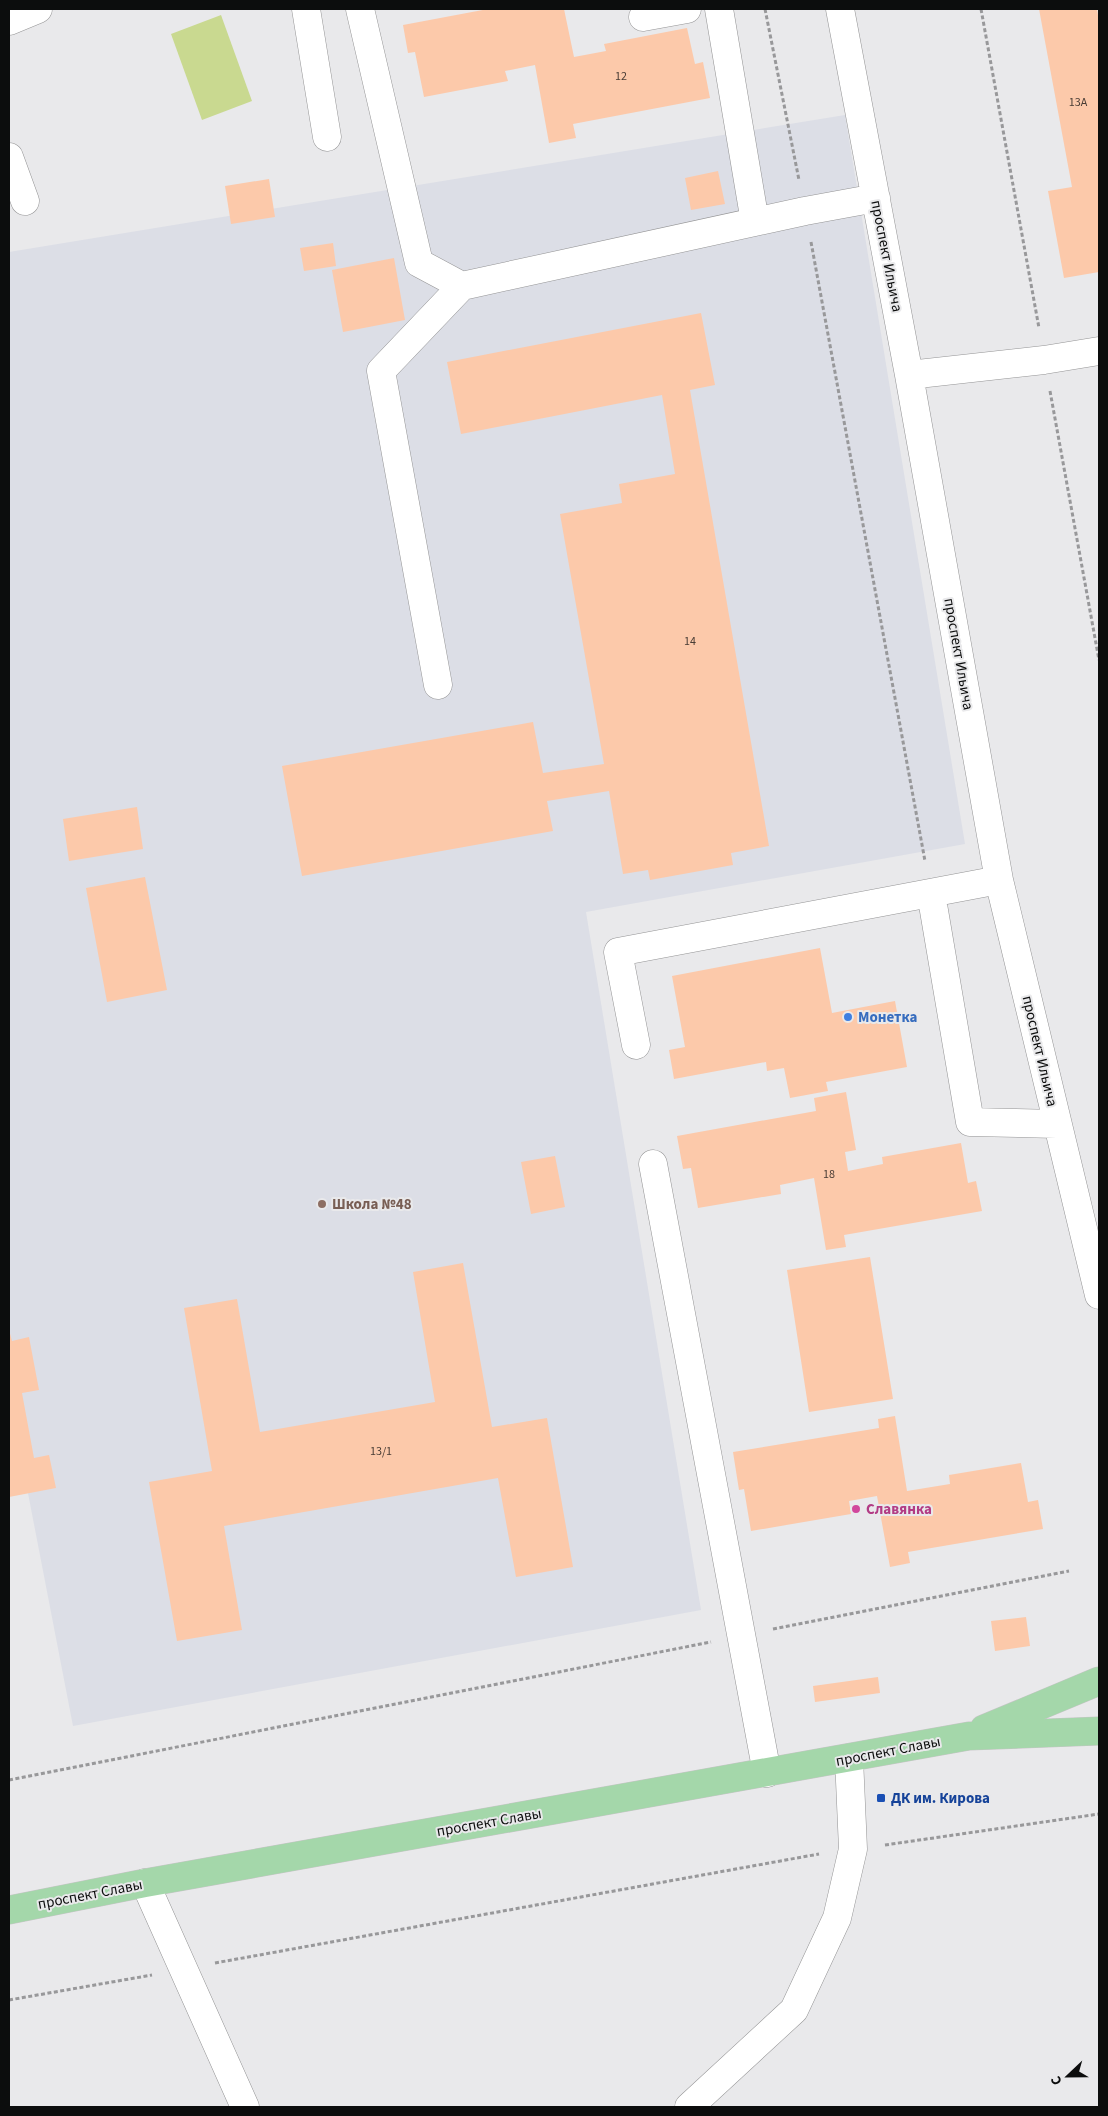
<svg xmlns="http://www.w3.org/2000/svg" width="1108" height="2116" viewBox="0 0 1108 2116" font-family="'Source Sans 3',sans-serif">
	<rect width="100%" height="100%" fill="#e9e9eb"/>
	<!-- built -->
	<path fill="#dcdee6" d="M845,115L965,844L586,912L701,1610L73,1726L9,1395V252Z"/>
	<!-- pitch -->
	<path fill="#c9d990" d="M221,15L252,101L202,120L171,34Z"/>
	<!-- building -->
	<path fill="#fcc9aa" d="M488,9H564L574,57L606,51L604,44L687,28L695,64L703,62L710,98L573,124L576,138L549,143L535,65L505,71L508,81L424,97L415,52L408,53L403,25Z
		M1039,9H1097L1099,21V272L1064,278L1048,191L1072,187Z
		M718,171L725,204L691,210L685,178Z
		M269,179L275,217L231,224L225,186Z
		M333,243L336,266L304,271L300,248Z
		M394,258L405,320L343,332L332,270Z
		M701,313L715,385L690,390L769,846L731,853L733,865L650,880L648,870L623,874L609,791L547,801L553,831L302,876L282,766L533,722L543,773L604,764L560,514L622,503L619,484L675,474L662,395L461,434L447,362Z
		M137,807L143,849L69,861L63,819Z
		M145,877L167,990L107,1002L86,888Z
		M820,948L832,1013L895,1001L907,1067L826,1082L828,1091L790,1098L784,1068L767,1071L766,1062L674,1079L669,1050L685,1047L672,976Z
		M846,1092L856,1150L845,1152L848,1171L883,1164L882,1157L961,1143L968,1183L976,1181L982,1211L844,1235L846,1247L826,1250L814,1178L780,1185L781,1194L698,1208L691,1168L683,1169L677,1136L816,1111L814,1098Z
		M555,1156L565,1207L531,1214L521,1162Z
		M870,1257L893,1399L809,1412L787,1270Z
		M463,1263L492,1427L547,1418L573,1567L516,1577L498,1478L224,1526L242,1630L177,1641L149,1482L212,1471L184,1308L237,1299L260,1432L435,1402L413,1272Z
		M9,1330L12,1341L29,1337L39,1390L22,1393L34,1458L49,1455L56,1488L9,1497Z
		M895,1416L907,1491L950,1484L949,1475L1021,1463L1028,1502L1038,1500L1043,1529L908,1552L910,1563L890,1567L877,1496L849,1501L851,1514L751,1531L744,1489L739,1490L733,1452L879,1428L878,1419Z
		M1026,1617L1030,1646L995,1651L991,1621Z
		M878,1677L880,1693L815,1702L813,1686Z"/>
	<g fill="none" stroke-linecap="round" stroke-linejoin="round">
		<!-- minor casing -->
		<g stroke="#949495" stroke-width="29">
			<path id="minor" d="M306,9L327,137
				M360,9L419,263L462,286L805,211L876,198
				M719,9L755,222
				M840,9L909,375L999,880L1099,1295
				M643,17L687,9
				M9,21L38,9
				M9,157L25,201
				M909,375L1044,360L1099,351
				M438,685L381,371L462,286
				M931,893L970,1122L1057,1124
				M636,1045L618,952L999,880
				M653,1164L767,1773
				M145,1883L245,2107
				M689,2107L794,2010L837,1918L853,1849L849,1758"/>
		</g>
		<!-- major casing -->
		<g stroke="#c5c5c5" stroke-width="29">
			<path id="major" d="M984,1729L1099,1681
				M9,1910L145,1883L969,1736L1099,1731"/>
		</g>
		<!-- path -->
		<path stroke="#98989a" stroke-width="3" stroke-dasharray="4 2.5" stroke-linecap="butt" d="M765,9L799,180
			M981,9L1039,328
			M811,242L925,861
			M1050,391L1099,660
			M773,1629L1069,1571
			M9,1780L711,1642
			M885,1845L1099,1814
			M215,1963L819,1854
			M9,2000L152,1975"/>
		<!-- minor -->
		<use href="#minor" stroke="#fff" stroke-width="28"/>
		<!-- major -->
		<use href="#major" stroke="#a4d7aa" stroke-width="28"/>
	</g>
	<!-- markers -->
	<circle fill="#3f7fe0" stroke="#e9e9eb" stroke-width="2" cx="848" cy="1017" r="5"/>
	<circle fill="#8d6e63" stroke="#e9e9eb" stroke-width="2" cx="322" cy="1204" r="5"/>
	<circle fill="#d1479c" stroke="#e9e9eb" stroke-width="2" cx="856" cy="1509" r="5"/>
	<rect fill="#1a4fb4" stroke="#e9e9eb" stroke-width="2" x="876" y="1793" width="10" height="10" rx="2.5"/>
	<g text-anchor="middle" stroke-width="4" stroke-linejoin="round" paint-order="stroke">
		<!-- number labels -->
		<g font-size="12" fill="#483c34">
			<text x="621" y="80">12</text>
			<text x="1078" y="106">13А</text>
			<text x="690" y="645">14</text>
			<text x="829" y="1178">18</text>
			<text x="381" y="1455">13/1</text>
		</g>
		<!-- street labels -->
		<g font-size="15" fill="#0c0d0d" stroke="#e9e9eb">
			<text transform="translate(887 256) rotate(79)" y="5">проспект Ильича</text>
			<text transform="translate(959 654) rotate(80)" y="5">проспект Ильича</text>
			<text transform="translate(1040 1051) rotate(77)" y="5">проспект Ильича</text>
			<text transform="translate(888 1751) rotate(-11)" y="5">проспект Славы</text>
			<text transform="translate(489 1822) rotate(-10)" y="5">проспект Славы</text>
			<text transform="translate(90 1894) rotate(-11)" y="5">проспект Славы</text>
		</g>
		<!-- shop labels -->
		<g font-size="15" font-weight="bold" fill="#366cbe" stroke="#e9e9eb" text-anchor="start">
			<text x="858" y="1022">Монетка</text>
		</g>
		<!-- education labels -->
		<g font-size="15" font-weight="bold" fill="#785e54" stroke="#e9e9eb" text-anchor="start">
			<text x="332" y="1209">Школа №48</text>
		</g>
		<!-- hotel labels -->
		<g font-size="15" font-weight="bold" fill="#b23c85" stroke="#e9e9eb" text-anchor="start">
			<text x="866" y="1514">Славянка</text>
		</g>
		<!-- transit labels -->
		<g font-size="15" font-weight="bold" fill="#164399" stroke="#e9e9eb" text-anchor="start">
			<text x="891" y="1803">ДК им. Кирова</text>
		</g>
	</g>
	<!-- border -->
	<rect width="1108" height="2116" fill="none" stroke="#0c0d0d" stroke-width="20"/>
	<!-- north arrow -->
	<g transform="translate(1068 2076) rotate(248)" stroke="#e9e9eb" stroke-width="4" paint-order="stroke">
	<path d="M0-4L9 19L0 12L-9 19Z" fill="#0c0d0d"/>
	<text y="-8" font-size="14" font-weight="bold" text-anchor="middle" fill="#0c0d0d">С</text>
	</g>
</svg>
